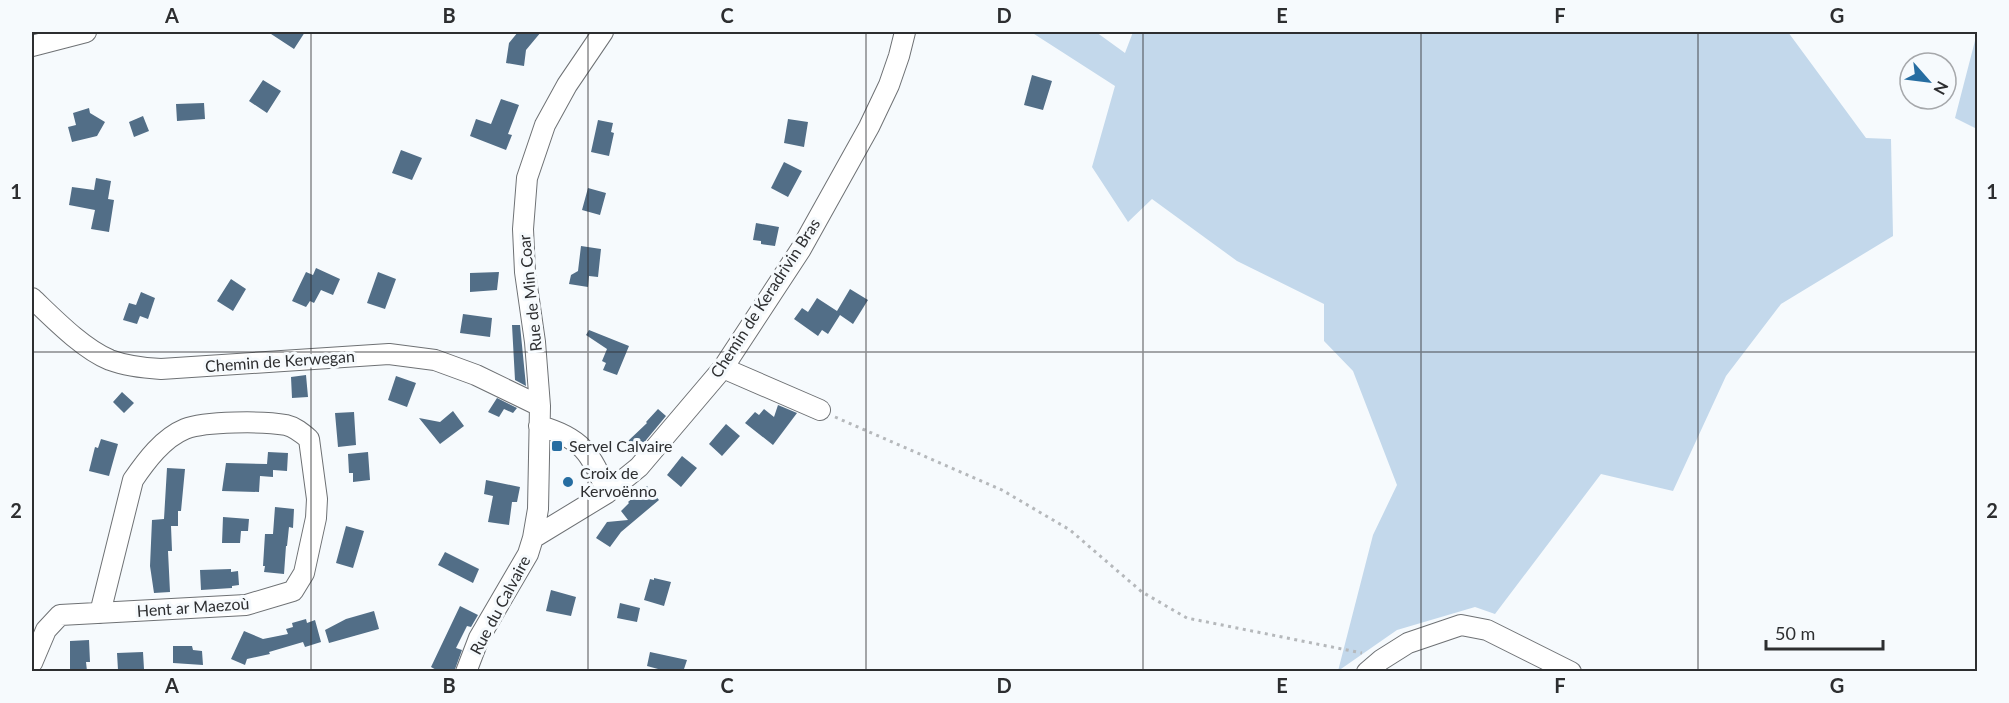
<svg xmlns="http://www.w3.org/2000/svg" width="2009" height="703" viewBox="0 0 2009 703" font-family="Lato,sans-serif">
	<rect width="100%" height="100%" fill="#f6fafd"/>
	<!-- green -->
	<path fill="#c3d8eb" d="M1031,32H1096L1125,53L1133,32H1788L1866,138L1891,139L1893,236L1781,304L1726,376L1673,491L1601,474L1495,614L1475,607L1397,630L1338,671L1373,535L1397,485L1353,371L1324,341V304L1237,261L1152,199L1128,222L1092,167L1115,86Z
		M1977,33V129L1955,118Z"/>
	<!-- building -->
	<path fill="#526e87" d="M268,32H305L294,49Z
		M518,32H541L526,50L524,66L506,63L509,43Z
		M1032,75L1052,81L1043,110L1024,105Z
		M263,80L281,91L267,113L249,101Z
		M501,99L519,105L508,134L512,135L506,150L470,136L476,119L491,124Z
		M204,103L205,119L177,121L176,104Z
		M89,108L90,113L105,122L97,136L72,142L68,127L76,125L73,113Z
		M143,116L149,131L134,137L129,122Z
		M788,119L808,122L804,147L784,143Z
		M598,120L613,123L611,132L614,133L609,156L591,152Z
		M401,150L422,158L412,180L392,173Z
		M784,162L802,171L788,197L771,188Z
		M96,178L111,181L108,199L114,200L109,232L91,229L95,210L69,205L72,187L94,190Z
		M588,188L606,193L600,215L582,210Z
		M756,223L779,227L775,246L761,244V241L753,240Z
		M581,246L601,249L598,277L589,276L588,287L569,284L571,275L578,271Z
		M316,268L340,279L333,295L321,290L314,303L310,301L306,307L292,301L306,272L313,275Z
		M378,272L396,279L385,309L367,303Z
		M499,272L497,290L470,292V273Z
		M231,279L246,289L233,311L217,301Z
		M850,289L868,300L853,324L840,315L828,334L822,330L818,336L794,319L802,308L808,312L817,298L837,311Z
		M141,292L155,298L148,319L140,316L137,324L123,320L129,303L136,305Z
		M463,314L492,318L490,337L460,333Z
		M512,325H520L526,386L515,380Z
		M589,330L629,346L617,375L603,370L606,363L602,361L607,349L586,335Z
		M306,375L308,397L292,398L291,377Z
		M396,376L416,383L407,407L388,400Z
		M122,392L134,403L124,413L113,402Z
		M497,398L517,408L513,413L504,409L499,417L488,412Z
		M778,405L797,413L773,445L745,423L755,412L759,415L764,409L774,417Z
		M658,409L666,416L637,451L627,442L647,423L646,422Z
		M453,411L464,426L440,444L419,418L440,422Z
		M354,412L356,445L338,447L335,413Z
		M726,424L740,436L722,456L709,444Z
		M101,439L118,444L109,476L89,471L95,447L98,448Z
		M268,452L288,453L287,471L273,470V477L260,476L259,492L222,491L226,463L267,464Z
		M368,452L370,480L353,482V473H349L348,454Z
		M682,456L697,468L681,487L667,475Z
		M167,468L185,469L181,511H178V526H171L172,551H168L170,592L154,593L150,566L152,520L164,519Z
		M486,480L520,487L517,502H512L509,525L488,522L493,496L484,494Z
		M647,486L659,500L621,532L610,547L596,538L607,522L628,520L621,511L629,503L628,502Z
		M275,507L294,509L293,528L289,527L287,546H286L284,574L264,572L265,566H263L265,534H273Z
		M223,517L249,519L248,531H241L240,543H222Z
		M346,526L364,531L353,568L336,563Z
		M445,552L479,569L473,583L438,565Z
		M231,569V572L238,571L239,585L232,586V588L201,590L200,570Z
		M654,578L671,582L664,606L644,600L650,579L654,580Z
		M551,590L576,597L571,616L546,611Z
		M620,603L640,608L637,622L617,618Z
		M460,606L478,615L471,627L467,626L456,648L462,650L454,672H440L431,667Z
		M374,611L379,629L329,643L325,630L346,619Z
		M306,619L307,623L315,620L321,642L305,647L303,642L269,652L270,654L247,659L245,665L231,659L244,631L263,639L288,634L286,629L293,627L292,623Z
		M89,640L90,662H86L87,671H70V641Z
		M173,646H192L193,650L202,651L203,665L173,663Z
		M143,652L144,669L118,670L117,653Z
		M650,652L687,660L683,672H669L647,666Z"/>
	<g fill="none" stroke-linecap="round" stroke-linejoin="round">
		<!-- minor casing -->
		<g stroke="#6e7174" stroke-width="22">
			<path id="minor" d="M32,46L86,32
				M32,298C53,318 83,349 110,360C126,366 144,368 161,369L389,354L435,360L476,375L540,406
				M723,368L820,410
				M539,426C581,437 592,454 607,493
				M533,538L607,493L639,467L723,368L801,249L869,127L889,85L899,56L905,32
				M32,663L46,630L60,615L246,605L293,591L304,573L316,518L317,499L309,439C302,433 295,427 286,425C264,421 205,421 185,429C163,438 146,461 133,480L100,613
				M466,672L479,638L528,554L533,538L538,509L540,406L535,342L525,272L523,229L527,178L545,125L567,85L603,32
				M1367,672L1381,660L1408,643L1461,625L1487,630L1571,672"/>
		</g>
		<!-- path -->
		<path stroke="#b5b8bb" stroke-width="3" stroke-dasharray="3 4.5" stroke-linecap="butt" d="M835,417L1002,490L1070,530L1142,592L1187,618L1362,653"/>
		<!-- minor -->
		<use href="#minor" stroke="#fff" stroke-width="20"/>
	</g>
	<!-- grid -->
	<path fill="none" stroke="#2d2e30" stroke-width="1.5" stroke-opacity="0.55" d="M311,32V672M588,32V672M866,32V672M1143,32V672M1421,32V672M1698,32V672M32,352H1978"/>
	<!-- markers -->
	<g fill="#266da1" stroke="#f6fafd" stroke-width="2">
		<rect x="551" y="440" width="12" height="12" rx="3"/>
		<circle cx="568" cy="482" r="6"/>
	</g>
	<g text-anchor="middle" stroke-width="6" stroke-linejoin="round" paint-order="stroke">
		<!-- street labels -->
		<g font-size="16" fill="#2d2e30" stroke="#f6fafd">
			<text transform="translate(530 293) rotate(-96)" y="6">Rue de Min Coar</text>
			<text transform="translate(765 298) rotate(-57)" y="6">Chemin de Keradrivin Bras</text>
			<text transform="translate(280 361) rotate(-4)" y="6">Chemin de Kerwegan</text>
			<text transform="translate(500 605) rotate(-62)" y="6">Rue du Calvaire</text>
			<text transform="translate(193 607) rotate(-4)" y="6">Hent ar Maezoù</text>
		</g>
		<!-- poi labels -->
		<g font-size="16" fill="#2d2e30" stroke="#f6fafd" text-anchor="start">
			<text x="569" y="452">Servel Calvaire</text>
			<text x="580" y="479">Croix de<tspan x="580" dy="18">Kervoënno</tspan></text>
		</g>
	</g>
	<!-- border -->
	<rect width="2009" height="703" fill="none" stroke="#f6fafd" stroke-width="66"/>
	<!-- north arrow -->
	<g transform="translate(1928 81) rotate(118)"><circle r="28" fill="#f6fafd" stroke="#a6a8ab" stroke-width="1.5"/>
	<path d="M0-4.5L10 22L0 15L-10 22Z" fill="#266da1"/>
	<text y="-9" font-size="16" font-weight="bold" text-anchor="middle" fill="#2d2e30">N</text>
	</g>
	<!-- scale -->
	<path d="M1766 640v9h117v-9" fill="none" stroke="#2d2e30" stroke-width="3"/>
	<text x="1775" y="640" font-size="18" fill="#2d2e30" stroke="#f6fafd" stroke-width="4.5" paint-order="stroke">50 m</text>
	<rect x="33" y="33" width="1943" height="637" fill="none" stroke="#2d2e30" stroke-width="2"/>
	<g font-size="20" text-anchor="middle" font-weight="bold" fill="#2d2e30">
		<text x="172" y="23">A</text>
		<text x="449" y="23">B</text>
		<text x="727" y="23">C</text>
		<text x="1004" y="23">D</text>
		<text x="1282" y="23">E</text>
		<text x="1560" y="23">F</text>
		<text x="1837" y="23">G</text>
		<text x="16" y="199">1</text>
		<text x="1992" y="199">1</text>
		<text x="16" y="518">2</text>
		<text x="1992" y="518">2</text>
		<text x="172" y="693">A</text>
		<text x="449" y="693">B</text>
		<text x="727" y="693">C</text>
		<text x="1004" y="693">D</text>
		<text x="1282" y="693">E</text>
		<text x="1560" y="693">F</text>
		<text x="1837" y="693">G</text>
	</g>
</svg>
